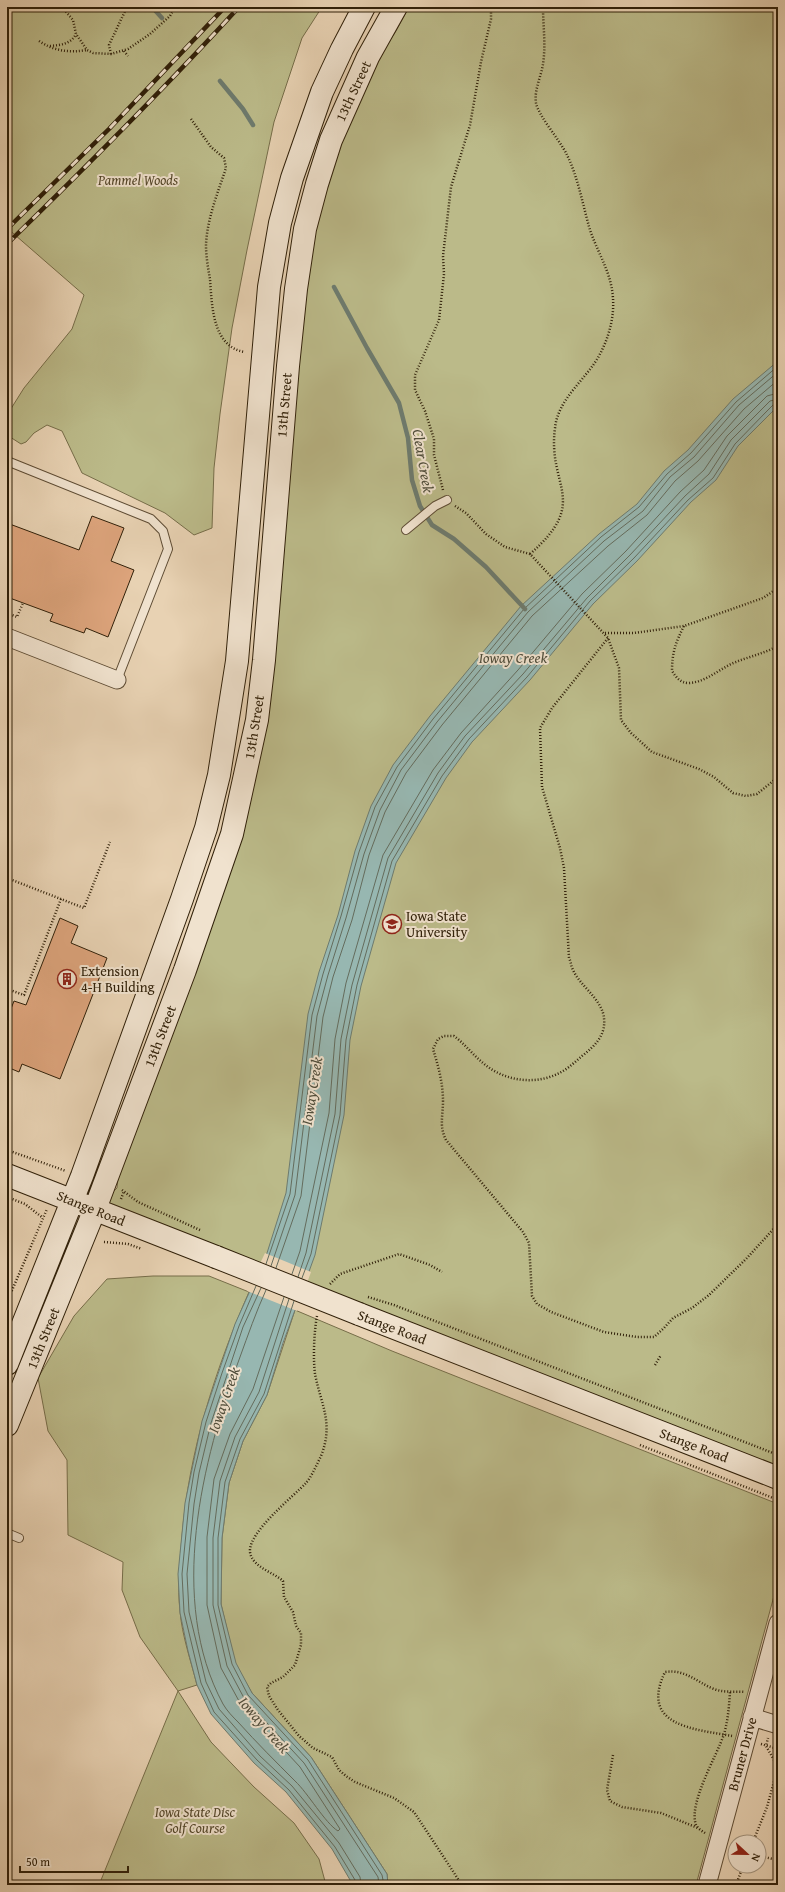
<svg xmlns="http://www.w3.org/2000/svg" width="785" height="1892" viewBox="0 0 785 1892" font-family="'Gentium Book Plus',serif">
	<rect width="100%" height="100%" fill="#e8d2b3"/>
	<filter id="stains"><feTurbulence type="fractalNoise" baseFrequency=".005" numOctaves="4"/><feColorMatrix values="0 0 0 0 .2 0 0 0 0 .09 0 0 0 0 .02 0 0 0 .5 -.17"/></filter>
	<radialGradient id="worn" r=".72"><stop offset=".6" stop-color="#630" stop-opacity="0"/><stop offset="1" stop-color="#630" stop-opacity=".3"/></radialGradient>
	<!-- green -->
	<path fill="#bbba89" stroke="#766d49" d="M7,7H322L302,38L274,122L247,250L232,328L220,414L214,468L212,528L194,535L165,513L82,473L62,431L47,425L34,433L26,442L21,444L7,435V415L24,388L72,329L84,295L7,228Z
		M409,7H778V1478L95,1209L117,1188L118,1178L239,840L295,368L315,231L337,148L368,74L396,31Z
		M153,1276H209L249,1292C215,1370 189,1451 182,1536C180,1561 177,1586 180,1611C182,1636 191,1661 197,1685L178,1691L211,1742L254,1787L294,1823L319,1859L326,1885H99L178,1691L140,1637L122,1590L123,1562L68,1535L67,1460L48,1431L38,1378L74,1316L107,1279Z
		M295,1310L392,1351L778,1504V1581L696,1885L681,1882L680,1885H388L387,1874L311,1757L252,1693L235,1663L221,1604L222,1538L229,1483L243,1441L267,1395Z"/>
	<!-- water -->
	<path fill="#97b7b1" stroke="#6e7b6e" d="M778,361V406L738,446L716,480L691,502L637,561L593,604L530,680L472,742L446,778L396,863L361,986L350,1040L344,1115L315,1255L283,1343L267,1395L243,1441L229,1483L222,1538L221,1604L236,1663L252,1693L311,1757L387,1874L388,1885H353L332,1849L286,1792L254,1763L211,1714L197,1685L188,1651L180,1613L178,1574L185,1503L202,1421L235,1324L267,1253L286,1193L308,1014L319,972L338,915L355,851L371,806L393,765L430,716L521,606L599,534L637,504L664,471L688,450L733,399Z"/>
	<!-- pier -->
	<path fill="#e8d2b3" d="M265,1253L311,1272L297,1311L247,1291Z"/>
	<g fill="none" stroke-linecap="round" stroke-linejoin="round">
		<!-- shore -->
		<path stroke="#646c5d" stroke-width="1" d="M266,1264L290,1194L312,1015L323,974L341,916L359,852L375,807L397,767L433,719L524,609L601,537L639,507L667,474L691,453L736,402L778,366
			M271,1266L295,1195L317,1016L328,975L346,918L364,854L380,810L401,770L437,722L528,612L604,541L643,511L670,477L694,457L739,405L778,372
			M276,1268L301,1196L323,1017L333,977L352,920L369,855L385,812L406,773L442,725L532,616L608,546L647,515L675,481L698,461L744,409L778,380
			M292,1274L300,1251L329,1113L335,1039L346,983L383,855L433,770L461,733L518,670L582,594L626,551L680,492L704,470L727,436L767,396L778,393
			M298,1277L306,1253L335,1114L341,1039L352,985L388,858L438,773L465,736L523,674L587,598L630,555L685,496L709,474L731,440L770,401L778,399
			M302,1278L311,1254L340,1115L346,1040L357,985L392,861L442,776L469,739L527,677L590,601L634,558L688,500L713,478L735,444L766,412L774,404H778
			M256,1286L239,1326L222,1373L206,1422L194,1472L189,1503L182,1574L184,1612L201,1683L214,1712L257,1760L289,1790L335,1847L355,1880L356,1885
			M261,1288L243,1327L211,1423L199,1473L194,1504L187,1574L189,1612L206,1682L219,1709L260,1756L292,1786L339,1843L360,1877L361,1885
			M266,1290C256,1312 248,1335 240,1357C202,1461 167,1600 223,1704C227,1711 233,1717 238,1722C257,1743 276,1762 295,1781C308,1793 325,1823 338,1831L340,1829L300,1767L239,1701L221,1668L207,1605V1537L214,1479L230,1434L253,1389L284,1297
			M289,1299L259,1392L235,1437L220,1481L213,1538V1605L227,1666L244,1698L304,1763L378,1877L379,1885
			M294,1301L264,1394L240,1439L225,1482L218,1538V1605L232,1664L248,1695L308,1760L382,1875L384,1885"/>
		<!-- stream -->
		<path stroke="#6e7b6e" stroke-width="4.5" d="M152,7L162,18
			M220,81L243,109L253,125
			M334,287L367,348L399,403L408,438L412,480L420,506L432,525L454,539L486,567L525,609"/>
	</g>
	<!-- building -->
	<path fill="#dda47c" stroke="#302009" d="M92,516L124,528L111,561L134,570L108,637L86,628L84,633L50,621L53,614L7,597V523L79,550Z
		M60,918L78,926L71,943L107,958L60,1079L22,1064L19,1072L7,1067V1019L14,1001L26,1005Z"/>
	<g fill="none" stroke-linecap="round" stroke-linejoin="round">
		<!-- service casing -->
		<g stroke="#5e4c34" stroke-width="10">
			<path id="service" d="M7,461L151,519L163,531L168,549L117,680
				M406,530L435,506L447,500
				M7,1533L19,1538"/>
		</g>
		<!-- minor casing -->
		<g stroke="#5e4c34" stroke-width="19">
			<path id="minor" d="M7,637L117,680
				M752,1717L778,1725
				M707,1885L778,1623"/>
		</g>
		<!-- secondary casing -->
		<g stroke="#302009" stroke-width="24">
			<path id="secondary" d="M7,1175L216,1257
				M359,1314L778,1478
				M7,1364L82,1176L182,899L206,828L219,775L237,661L269,287L280,223L292,178L322,92L342,49L364,7
				M7,1425L95,1209L185,970L232,834L257,720L264,660L288,366L296,289L305,229L317,184L331,140L368,57L396,7"/>
		</g>
		<!-- path -->
		<path stroke="#302009" stroke-width="2.5" stroke-dasharray="1 2" stroke-linecap="butt" d="M62,7L73,20L76,34L87,50L93,53L111,54L128,49L150,34L170,16L175,7
			M39,41C54,51 69,53 87,50
			M50,46C61,45 71,44 76,34
			M124,51L128,56
			M111,54L109,45L127,7
			M191,119L211,147L224,158L226,168C218,192 207,219 206,245C206,256 208,268 210,279C212,305 212,347 245,352
			M443,490L434,455V439L425,411L415,390V375L439,320L444,274L443,256L451,187L470,125L481,62L491,19V7
			M455,506L466,513L486,534L505,547L530,554L608,638L619,668L621,720L631,733L652,752L699,769L714,777L733,793L746,796L757,794L778,777
			M530,554C591,501 547,487 555,428C558,398 587,379 600,354C607,341 612,325 613,310C615,277 600,259 590,230C583,206 578,177 567,155C560,140 539,117 536,103C534,90 541,77 543,64C546,45 543,26 543,7
			M7,613L17,617L23,603
			M684,626C676,642 672,652 672,671C676,677 680,683 689,683C705,682 717,671 731,664C747,657 763,654 778,646
			M605,633H634L684,626L763,598L778,588
			M608,638L552,708L540,728L542,787L560,848L564,868L569,958C571,962 571,966 573,970C580,986 602,999 604,1018C606,1035 595,1046 582,1056C576,1061 570,1067 563,1071C538,1086 505,1082 483,1063C473,1055 465,1044 454,1036H444L438,1039L433,1049C438,1065 443,1083 443,1101C443,1116 439,1126 446,1140L523,1232L529,1243L532,1296L537,1304L551,1312L604,1332L637,1337H654L664,1328L673,1318L692,1308L709,1295L746,1259L778,1224
			M7,878L84,908L110,842
			M7,989L24,995L61,899
			M7,1150L66,1171
			M122,1190L138,1202L200,1230
			M7,1197L25,1204L43,1218
			M121,1199L124,1191
			M104,1242L128,1244L142,1249
			M330,1284L340,1274L399,1254L430,1265L442,1272
			M368,1297L394,1305L778,1455
			M7,1302L47,1209
			M317,1316C314,1332 313,1358 315,1374C321,1405 334,1423 321,1456C317,1464 312,1476 306,1483C294,1496 248,1532 250,1552C252,1567 273,1572 283,1581L284,1597L293,1612L296,1626L301,1633V1645L295,1665L283,1677L271,1683L267,1687L269,1696L278,1710L299,1736L313,1748L332,1757L339,1770L346,1776L355,1782L394,1798L414,1812L462,1885
			M655,1365L661,1355
			M640,1445L778,1500
			M775,1709L778,1689
			M732,1736C694,1729 639,1726 665,1672C686,1669 696,1682 714,1689C724,1693 735,1691 745,1692
			M761,1744L778,1749
			M613,1755L607,1790L610,1801L622,1807L661,1813L698,1828
			M705,1833C702,1831 698,1829 696,1825C688,1803 717,1756 724,1734C728,1721 729,1706 730,1692
			M753,1842L767,1807L778,1767L766,1746L768,1738
			M759,1856L778,1860
			M736,1885L743,1866"/>
		<!-- service -->
		<use href="#service" stroke="#f0e2ce" stroke-width="8"/>
		<!-- minor -->
		<use href="#minor" stroke="#f0e2ce" stroke-width="17"/>
		<!-- secondary -->
		<use href="#secondary" stroke="#f0e2ce" stroke-width="22"/>
		<!-- rail casing -->
		<g stroke="#302009" stroke-width="4.5">
			<path id="rail" d="M7,229L109,129L225,7
				M7,244C86,167 164,89 239,7"/>
		</g>
		<!-- rail -->
		<use href="#rail" stroke="#f0e2ce" stroke-width="3" stroke-dasharray="9" stroke-linecap="butt"/>
		<!-- secondary-bridge casing -->
		<g stroke="#302009" stroke-width="24" stroke-linecap="butt">
			<path id="secondary-bridge" d="M216,1257L359,1314"/>
		</g>
		<!-- secondary-bridge -->
		<use href="#secondary-bridge" stroke="#f0e2ce" stroke-width="22"/>
	</g>
	<!-- icons -->
	<defs>
		<g id="university-ring" transform="scale(1)"><circle r="9.5" fill="#f0e2ce" stroke="#8f2418" stroke-width="1.5"/><path d="M0-5L7-2L0 1L-7-2ZM-4 1L0 2.5L4 1V4Q0 6-4 4Z" fill="#8f2418"/></g>
		<g id="building-ring" transform="scale(1)"><circle r="9.5" fill="#f0e2ce" stroke="#8f2418" stroke-width="1.5"/><path d="M-4-6H4V6H1V3H-1V6H-4ZM-2.5-4.3h1.7v1.8h-1.7ZM.8-4.3h1.7v1.8H.8ZM-2.5-1h1.7V.8h-1.7ZM.8-1h1.7V.8H.8Z" fill="#8f2418"/></g>
	</defs>
	<g fill-rule="evenodd">
		<use href="#university-ring" x="392" y="924"/>
		<use href="#building-ring" x="67" y="979"/>
	</g>
	<g text-anchor="middle" stroke-width="4" stroke-linejoin="round" paint-order="stroke">
		<!-- street labels -->
		<g font-size="14" fill="#302009" stroke="#f0e2ce">
			<text transform="translate(353 91) rotate(-65)" y="5">13th Street</text>
			<text transform="translate(284 405) rotate(-85)" y="5">13th Street</text>
			<text transform="translate(254 727) rotate(-81)" y="5">13th Street</text>
			<text transform="translate(160 1036) rotate(-69)" y="5">13th Street</text>
			<text transform="translate(91 1208) rotate(22)" y="5">Stange Road</text>
			<text transform="translate(392 1327) rotate(21)" y="5">Stange Road</text>
			<text transform="translate(43 1338) rotate(-68)" y="5">13th Street</text>
			<text transform="translate(694 1445) rotate(21)" y="5">Stange Road</text>
			<text transform="translate(742 1754) rotate(-75)" y="5">Bruner Drive</text>
		</g>
		<!-- park labels -->
		<g font-size="14" font-style="italic" fill="#534629" stroke="#f0e2ce">
			<text x="138" y="185">Pammel Woods</text>
			<text x="195" y="1817">Iowa State Disc<tspan x="195" dy="16">Golf Course</tspan></text>
		</g>
		<!-- poi labels -->
		<g font-size="14" fill="#302009" stroke="#f0e2ce" text-anchor="start">
			<text x="406" y="921">Iowa State<tspan x="406" dy="16">University</tspan></text>
			<text x="81" y="976">Extension<tspan x="81" dy="16">4-H Building</tspan></text>
		</g>
		<!-- water labels -->
		<g font-size="15" font-style="italic" fill="#4f4d3b" stroke="#f0e2ce">
			<text transform="translate(423 461) rotate(80)" y="5">Clear Creek</text>
			<text x="513" y="663">Ioway Creek</text>
			<text transform="translate(312 1091) rotate(-81)" y="5">Ioway Creek</text>
			<text transform="translate(224 1400) rotate(-71)" y="5">Ioway Creek</text>
			<text transform="translate(264 1725) rotate(49)" y="5">Ioway Creek</text>
		</g>
	</g>
	<!-- margin -->
	<rect width="785" height="1892" fill="none" stroke="#e8d2b3" stroke-width="24"/>
	<rect x="8" y="8" width="769" height="1876" fill="none" stroke="#302009" stroke-width="2"/>
	<rect x="12" y="12" width="761" height="1868" fill="none" stroke="#302009"/>
	<!-- north arrow -->
	<g transform="translate(747 1854) rotate(112)"><circle r="19" fill="#f0e2ce" stroke="#a3947f"/>
	<path d="M0-3L7 15L0 10L-7 15Z" fill="#8f2418"/>
	<text y="-6" font-size="11" font-weight="bold" text-anchor="middle" fill="#302009">N</text>
	</g>
	<!-- scale -->
	<path d="M20 1866v6h108v-6" fill="none" stroke="#302009" stroke-width="2"/>
	<text x="26" y="1866" font-size="12" fill="#302009" stroke="#f0e2ce" stroke-width="3" paint-order="stroke">50 m</text>
	<rect width="100%" height="100%" filter="url(#stains)"/>
	<rect width="100%" height="100%" fill="url(#worn)"/>
</svg>
